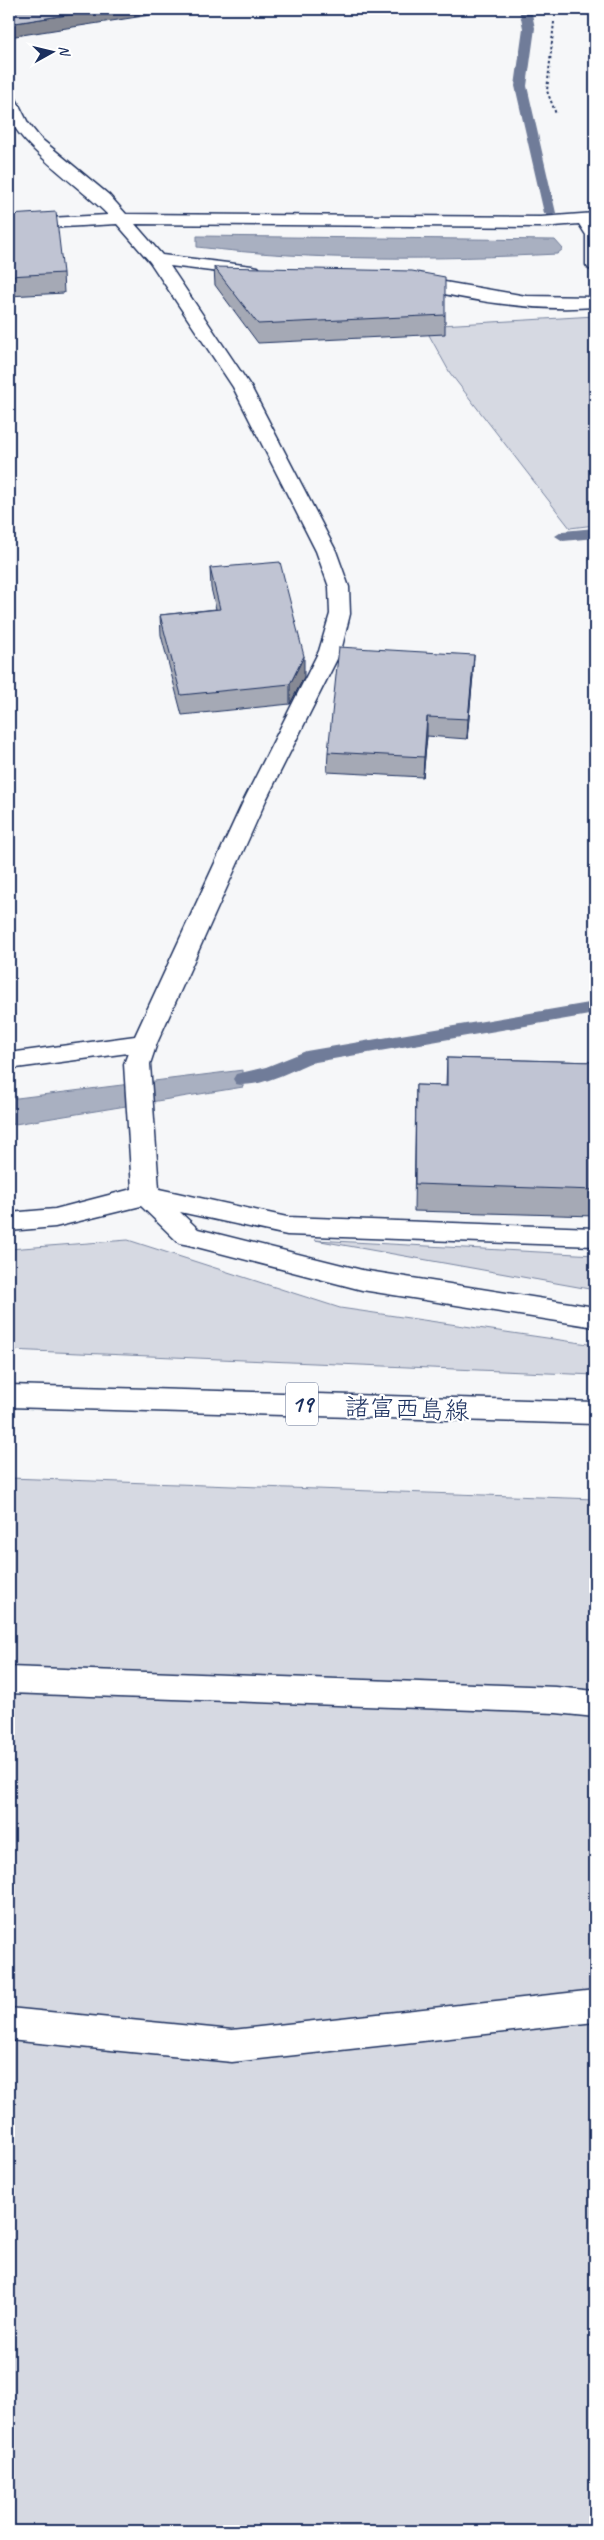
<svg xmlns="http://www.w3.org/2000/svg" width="604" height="2540" viewBox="0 0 604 2540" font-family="Caveat,'Klee One',sans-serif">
	<rect width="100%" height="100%" fill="#f6f7f9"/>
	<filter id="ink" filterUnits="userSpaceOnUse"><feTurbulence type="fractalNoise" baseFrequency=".02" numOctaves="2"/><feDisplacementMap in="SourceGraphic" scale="10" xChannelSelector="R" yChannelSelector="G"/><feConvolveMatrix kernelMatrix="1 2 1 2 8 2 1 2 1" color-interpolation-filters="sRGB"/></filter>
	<g filter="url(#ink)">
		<!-- green -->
		<path fill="#d6d9e2" stroke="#7884a0" d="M595,316V525L570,528L450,373L424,326Z
			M128,1240L340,1308L595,1345V1375L9,1350V1249Z
			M315,1240L595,1255V1290Z
			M9,1478L595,1499V2531H9Z"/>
		<!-- water -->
		<path fill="#a9b0c1" stroke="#707c99" d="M197,236L555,240L563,249L557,254C437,260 315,261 197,247Z
			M243,1070V1087L9,1125V1099Z"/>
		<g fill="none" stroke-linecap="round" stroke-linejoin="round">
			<!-- stream -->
			<path fill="#707c99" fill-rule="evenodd" d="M519,9H531L535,28L527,86L556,213L550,217L544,213L515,86L523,28Z
				M595,528V538L563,541L555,536L563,531Z
				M595,1002V1014L310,1063C291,1071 257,1089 236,1084L233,1079L236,1074L266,1067L306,1051Z"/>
			<!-- lane casing -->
			<g stroke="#1b2f5e" stroke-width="3">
				<path id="lane" d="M9,1667L556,1687L595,1691V1717L556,1713L9,1693Z
					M595,1990V2022L232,2062L9,2040V2008L232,2030Z"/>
			</g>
			<!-- street casing -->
			<g stroke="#1b2f5e" stroke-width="3">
				<path id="street" d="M9,95L15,97L28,123L40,138L109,195L126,214L541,217L595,213V270L589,269L586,265V235L579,224L541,227L135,224L162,255L252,266L258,267L261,271L258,275L252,276L170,266L251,387L336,551L349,587L350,614L341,651L266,800L157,1043L150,1064L159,1189L287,1217L595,1228V1246L287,1235L180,1212L198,1229L362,1270L595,1307V1327L362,1290L189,1245L179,1243L141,1206L55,1227L9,1231V1213L55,1209L132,1189L124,1064L128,1053L9,1069V1053L135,1036L244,800L319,651L330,614L329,587L316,551L233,387L150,262L117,224L9,230V220L108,215C86,191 14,143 9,114C8,109 9,101 9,95Z
					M410,276L526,296L595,297V307C532,312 466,300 404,285L401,281L404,277Z"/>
			</g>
			<!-- primary casing -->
			<g stroke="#1b2f5e" stroke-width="3">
				<path id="primary" d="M9,1385L595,1402V1424L9,1407Z"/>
			</g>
			<!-- path -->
			<path stroke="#1b2f5e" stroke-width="2" stroke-dasharray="2.5 2.5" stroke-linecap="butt" d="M554,22L547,91L556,114"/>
			<!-- lane -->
			<use href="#lane" fill="#fff" fill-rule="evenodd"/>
			<!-- street -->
			<use href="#street" fill="#fff" fill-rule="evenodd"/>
			<!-- primary -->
			<use href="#primary" fill="#fff" fill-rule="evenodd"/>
		</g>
		<!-- wall -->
		<path fill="#a5a9b5" stroke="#1b2f5e" d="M9,215L63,273L64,293L9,296Z
			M214,267L445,315V334L258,343L215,285Z
			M210,568L304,677L290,704L182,715L161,635L160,615L216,609L211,588Z
			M473,675L467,739L427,736L423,777L327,772L328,752Z
			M447,1058L595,1062V1216L414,1211L416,1085L446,1086Z"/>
		<!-- shaded-wall -->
		<path fill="#868994" stroke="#1b2f5e" d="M104,9H149L150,15L9,37V24Z
			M474,655L473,675L467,739L468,719Z
			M304,656V677L290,704V684Z
			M427,717V736L423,777L424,757Z"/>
		<!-- building -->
		<path fill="#c0c4d3" stroke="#1b2f5e" d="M9,9H104L9,24Z
			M56,212L63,273L9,276V215Z
			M214,267L412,271L445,277V315L258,324Z
			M280,562L304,656L290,684L181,695L160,615L220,609L210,568Z
			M339,647L474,655L468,719L427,717L424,757L328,752Z
			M447,1058L595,1062V1190L415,1184L416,1085L447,1086Z"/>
	</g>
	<g text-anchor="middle" stroke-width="4.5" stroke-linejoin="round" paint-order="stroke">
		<!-- shield labels -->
		<rect fill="#fff" stroke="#5f6d8e" stroke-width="1" x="286" y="1382.5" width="32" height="43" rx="4"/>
		<g font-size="24" font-weight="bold" fill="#1b2f5e">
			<text x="302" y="1412">19</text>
		</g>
		<!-- street labels -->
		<g font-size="25" fill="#1b2f5e" stroke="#fff">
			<text transform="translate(407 1408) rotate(2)" y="9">諸富西島線</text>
		</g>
	</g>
	<!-- margin -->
	<rect width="604" height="2540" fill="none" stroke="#fff" stroke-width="30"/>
	<rect x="15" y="15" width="574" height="2510" fill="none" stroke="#1b2f5e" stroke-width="2" filter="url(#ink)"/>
	<!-- north arrow -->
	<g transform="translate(52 52) rotate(82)" stroke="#ffffff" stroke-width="4" paint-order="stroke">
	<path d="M0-4L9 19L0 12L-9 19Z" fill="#1b2f5e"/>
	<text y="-8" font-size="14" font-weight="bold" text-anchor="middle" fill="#1b2f5e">N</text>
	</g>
</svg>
